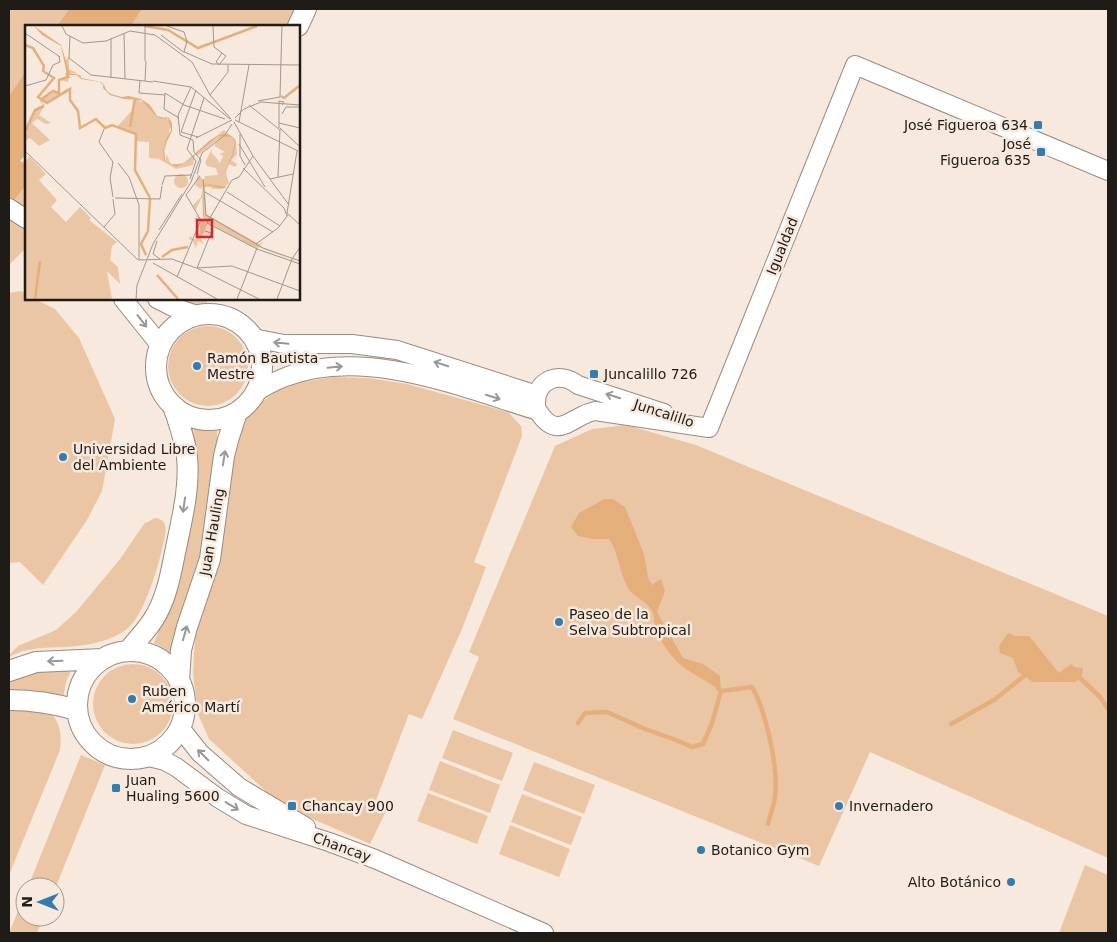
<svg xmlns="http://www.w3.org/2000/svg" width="1117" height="942" viewBox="0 0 1117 942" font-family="'DejaVu Sans',sans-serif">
	<rect width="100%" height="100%" fill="#f7e9dd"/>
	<!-- green -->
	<path fill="#ebc6a4" d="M9,9H69L57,26H26V71L9,96Z
		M142,9H306L298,26H131Z
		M26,185V248L9,265V207Z
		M21,291L26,294V299H35L55,309L79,338L115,419L102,491L87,520L43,585L20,562L9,563V293Z
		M157,299H207V313L197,315Z
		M168 366a40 40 0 1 1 80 0a40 40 0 1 1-80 0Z
		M333,377L368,378L407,384L508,412L521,426L522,436L474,562L486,567L462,629L422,719L409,714L376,800L389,805L370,844L281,805L209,739L198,714L193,674L195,635L232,458L245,419L263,401L277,391L302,382Z
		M626,425L696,445L1108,616V858L870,752L819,866L453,719L479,657L469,652L555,446L592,429Z
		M194,429H217V477L194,590L172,658L160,646L154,643L175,587L196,477Z
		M155,518C172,520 164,538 162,549C158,568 144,614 129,627C112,642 86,646 65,647C45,648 26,647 9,657V655L18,646L56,630L76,612L120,559L144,524Z
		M93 704a40 40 0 1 1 80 0a40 40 0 1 1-80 0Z
		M72,669L66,682L63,699C44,692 29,689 9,692V677L20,671Z
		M9,708L49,710C60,723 62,733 60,750L9,875Z
		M453,730L513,753L502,781L442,758Z
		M81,755L105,765L55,889V887H28Z
		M440,761L500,785L490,813L429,790Z
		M534,762L595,785L584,814L523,790Z
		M428,793L488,816L477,844L417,821Z
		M522,794L582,817L571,845L511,822Z
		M510,825L570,849L559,877L499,854Z
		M1085,865L1108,875V933H1059Z
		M25,894V917H44L37,933H9Z"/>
	<!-- water -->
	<path fill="#e5af7c" d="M69,9H142L131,26H57Z
		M26,71V154L20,161L26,163V185L9,207V96Z
		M604,499H613L625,507L644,554L648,577L652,585L661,579L665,591L657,612L683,658L703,664L720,676L721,691C704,678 684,672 671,655C663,646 657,633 654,621C654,618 654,616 653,613C649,603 638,599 631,592C619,577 620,554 609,539H593L578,536L571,527L579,513Z
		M1008,633L1015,636H1029L1059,673L1071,664L1074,667L1083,668L1082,675L1076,682H1033L1018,672L1013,658L1000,653L999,646Z"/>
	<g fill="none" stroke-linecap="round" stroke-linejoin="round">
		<!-- stream -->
		<path stroke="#e5af7c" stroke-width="4.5" d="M1080,678L1100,697L1108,709
			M721,691L752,687C766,711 779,770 775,797C774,806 770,815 768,824
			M578,723L585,713L607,712L645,729L676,740L692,747L703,744L712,723L721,691L718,688
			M951,724L994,700L1024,676"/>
		<!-- secondary casing -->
		<g stroke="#988b80" stroke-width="20">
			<path id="secondary" d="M9,208L26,219
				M123,299L160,345
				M157,299L173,307L197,315
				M253,338L284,344H352L397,350L537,395
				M256,392C264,387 273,382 283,378C363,346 460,387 538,411C558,443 572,415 595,411L709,428
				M536,405C535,380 559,370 578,385L664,413
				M709,428L855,65L1108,171
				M181,729L200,753L239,787L306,827
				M145,756L165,761L176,767L218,798L246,815L329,842L375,859L544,933"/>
		</g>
		<!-- primary casing -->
		<g stroke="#988b80" stroke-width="22">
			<path id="primary" d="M298,26L306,9
				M156 367a53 53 0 1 1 106 0a53 53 0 1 1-106 0Z
				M129,650C137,640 146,631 153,620C167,599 171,572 176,548C182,518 190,488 187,457C185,439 179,423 173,406
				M77 705a54 54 0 1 1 108 0a54 54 0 1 1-108 0Z
				M9,671L36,662L103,659
				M179,681L181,650L187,627L210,559L224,456L228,440L237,412
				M9,700C34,700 53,703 77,710"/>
		</g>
		<!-- secondary -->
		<use href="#secondary" stroke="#fff" stroke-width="18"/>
		<!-- primary -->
		<use href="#primary" stroke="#fff" stroke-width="20"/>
	</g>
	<!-- one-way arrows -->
	<defs><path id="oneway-shaft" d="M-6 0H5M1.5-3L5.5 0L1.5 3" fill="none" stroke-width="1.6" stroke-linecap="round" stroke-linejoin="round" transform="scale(1.25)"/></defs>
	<g stroke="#9a9896">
		<use href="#oneway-shaft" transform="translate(142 321) rotate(52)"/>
		<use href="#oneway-shaft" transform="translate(281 343) rotate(-174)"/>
		<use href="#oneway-shaft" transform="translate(441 364) rotate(-162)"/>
		<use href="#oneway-shaft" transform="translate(335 367) rotate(-6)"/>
		<use href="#oneway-shaft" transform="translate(613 396) rotate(-162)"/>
		<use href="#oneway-shaft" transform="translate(493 397) rotate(17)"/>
		<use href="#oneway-shaft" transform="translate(224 458) rotate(-81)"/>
		<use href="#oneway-shaft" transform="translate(184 505) rotate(98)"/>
		<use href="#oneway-shaft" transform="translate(185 633) rotate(-74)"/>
		<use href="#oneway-shaft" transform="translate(55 661) rotate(178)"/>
		<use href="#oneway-shaft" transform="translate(203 755) rotate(-135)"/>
		<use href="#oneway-shaft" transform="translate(232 806) rotate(31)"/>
	</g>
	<!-- markers -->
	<g fill="#337cb0" stroke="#f7e9dd" stroke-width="2">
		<rect x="1033" y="120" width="10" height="10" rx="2.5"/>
		<rect x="1036" y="147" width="10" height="10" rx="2.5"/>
		<circle cx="197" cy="366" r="5"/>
		<rect x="589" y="369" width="10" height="10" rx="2.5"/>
		<circle cx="63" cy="457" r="5"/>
		<circle cx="559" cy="622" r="5"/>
		<circle cx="132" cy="699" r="5"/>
		<rect x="111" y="783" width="10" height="10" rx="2.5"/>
		<rect x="287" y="801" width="10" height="10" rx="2.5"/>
		<circle cx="839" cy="806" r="5"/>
		<circle cx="701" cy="850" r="5"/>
		<circle cx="1011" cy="882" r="5"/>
	</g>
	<g text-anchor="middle" stroke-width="5" stroke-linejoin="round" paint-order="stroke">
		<!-- poi labels -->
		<g font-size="14" fill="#1f1b16" stroke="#f7e9dd" text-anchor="start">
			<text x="1028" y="130" text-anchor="end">José Figueroa 634</text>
			<text x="1031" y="149" text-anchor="end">José<tspan x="1031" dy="16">Figueroa 635</tspan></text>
			<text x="207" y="363">Ramón Bautista<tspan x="207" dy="16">Mestre</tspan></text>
			<text x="604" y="379">Juncalillo 726</text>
			<text x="73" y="454">Universidad Libre<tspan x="73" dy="16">del Ambiente</tspan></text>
			<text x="569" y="619">Paseo de la<tspan x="569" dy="16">Selva Subtropical</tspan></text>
			<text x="142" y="696">Ruben<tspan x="142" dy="16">Américo Martí</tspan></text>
			<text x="126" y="785">Juan<tspan x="126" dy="16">Hualing 5600</tspan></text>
			<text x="302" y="811">Chancay 900</text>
			<text x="849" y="811">Invernadero</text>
			<text x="711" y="855">Botanico Gym</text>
			<text x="1001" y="887" text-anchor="end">Alto Botánico</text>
		</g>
		<!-- street labels -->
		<g font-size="14" fill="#1f1b16" stroke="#f7e9dd">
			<text transform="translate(782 246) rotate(-68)" y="5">Igualdad</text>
			<text transform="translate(664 413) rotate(18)" y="5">Juncalillo</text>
			<text transform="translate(212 532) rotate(-80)" y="5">Juan Hauling</text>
			<text transform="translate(342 847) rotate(20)" y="5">Chancay</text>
		</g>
	</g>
	<!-- overview -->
	<g transform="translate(25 25)">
		<rect width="275" height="275" fill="#f7e9dd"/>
		<path d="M44,31V44L52,48L42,49L47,53L44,52L43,57L35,55V66L34,69L43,63L41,70L40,68L26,74L22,78L16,77L20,80L14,90L26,98L21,99L12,94L7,98L25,115L14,121L5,113L0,116L5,92L14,81H19L15,77L16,74L27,69L20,67L33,68V54L42,52L40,49L43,45L40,36ZM110,73L124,81L132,92L142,93L146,98L140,126L138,121L141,137L145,140L141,135V129L146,139H156L146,141L153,142L170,129L168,140L151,144L134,134L124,133V117L110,116L111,109L92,102L109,83ZM199,105L211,116L212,129L206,135L212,139L210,142L204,139L201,148L204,158L198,164H187L183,179L187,162H180L181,189L234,219L239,216L232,224L183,198L176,214L179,219L173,216L171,223L168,216L164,214L165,211L171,215L170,210L175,208V196L168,193H173L169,189L178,195L177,172L170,186L168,180L176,172L178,161L176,164L170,160L173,149L179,156L180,151L193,150L191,143L182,141L180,137L187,124V129L189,130L192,124L189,130L195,138L198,131L194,129L200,127L189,121L193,114L172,131L170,128ZM4,131L21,149L14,155L32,175L26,182L41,197L55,182L66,193L64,195L92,217L87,221L85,235L93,242L95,259L82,246L87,274H0V139ZM149 156a7 7 0 1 1 14 0a7 7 0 1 1-14 0Z" fill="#ebc6a4"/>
		<path d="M9,1L36,20L45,49H52L56,51V53L76,57L79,60L82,66L86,69L97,72L104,71L116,74L125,80L132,91L139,93L141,92L144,93L147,98V106L139,122L140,135L146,140L160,138L184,116L192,111L199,109L205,110L209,113L211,117L208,131L199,147L201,162L200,163H194L182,160L178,163L179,190L216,214L275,238L221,217L178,190V161L183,159L201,162L199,147L207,130L210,117L207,112L193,111L163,136L152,142L145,140L139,135L138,124L141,114L146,105L143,93L138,94L132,92L116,75L99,74L85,70L78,63V60L75,57L56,54L52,50H42L36,21L17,10Z" fill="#e5af7c"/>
		<path fill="none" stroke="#e5af7c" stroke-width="2.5" d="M120,1L143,5L173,23L232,1M0,20L8,23L19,41L18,46L29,53L13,72L22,78L45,64V75L53,86L55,103L71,94L80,103L87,100L111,109L110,145L125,173M256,71L259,73L274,61M17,74L28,66L34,68V55L43,52L42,48M105,102L110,73M0,107L10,85L19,81M121,230L116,219L123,206L125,174M137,232L147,225L163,222M132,250L153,274M10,274L15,236"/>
		<path fill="none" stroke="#a1978d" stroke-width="1" d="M37,1L41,9L58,18L81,16L105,6L130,10L167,37L185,70L206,94M142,1L159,7L162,16L159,27M188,1L189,22L201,31L194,40M0,8L35,32M99,8L100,54M136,10L157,26L187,39L275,40M45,11L44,33L66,50L128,57M86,13V53M256,34L257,1M120,36V1M195,40L191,37L197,28M115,55L114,68L140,70M120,56L121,36M128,56L166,62L205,94M0,61L21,55L28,40L35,37L34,31M166,62L153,90L155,110L168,115M171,65L156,107L173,112M140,68L159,80L200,94M140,68L139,84L154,93M185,70L203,47V40M233,76L255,72L256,34M224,80L255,105M257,89L261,82H275M210,93L219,84L236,77L275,80M210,95L273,126M209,97L228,131L264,180M214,97L224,40M254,98L275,103M254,103V76L259,77L257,80M255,103L275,122M79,104L74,117L88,137L85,153L88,172M215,109V131L220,140M171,113L207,95M168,115L169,127L176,135L172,149M214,119L240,162M0,126L113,235L147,234L171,243L207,241L275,266M93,138L104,152L114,180V234M218,143L259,183L262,191M175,151L161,170L177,197M253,152L255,104M165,154L171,136L162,124L179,73M178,154L181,190L238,223L275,236M245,154L268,149M137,160L140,151L166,150M180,167L248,207M202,167L255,201M90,173L135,174L137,161M262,188L272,126M262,188L275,200M182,198L232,224L275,239M182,198L207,155L214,152L228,131M79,202L90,189L88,174M134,205L157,169M180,206L186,208L172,243L234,274M132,216L128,229L135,234M231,219L253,203L263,190M128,238L192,274M152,252L175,197M111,274L112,260L128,219L166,157L177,128L200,110L207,99M212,274L232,223M252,274L267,234L275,222"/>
		<path fill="#d62828" fill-opacity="0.15" stroke="#d62828" stroke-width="2.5" d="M172,195H187V212H172Z"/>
		<rect width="275" height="275" fill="none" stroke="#1f1b16" stroke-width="2.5"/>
	</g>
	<!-- border -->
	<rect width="1117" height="942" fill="none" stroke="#1f1b16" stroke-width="20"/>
	<!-- north arrow -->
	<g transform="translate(40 902) rotate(270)"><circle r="24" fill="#f7e9dd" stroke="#a1978d"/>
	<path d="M0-4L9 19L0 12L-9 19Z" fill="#337cb0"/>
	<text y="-8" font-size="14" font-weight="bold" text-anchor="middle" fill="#1f1b16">N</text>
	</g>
</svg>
